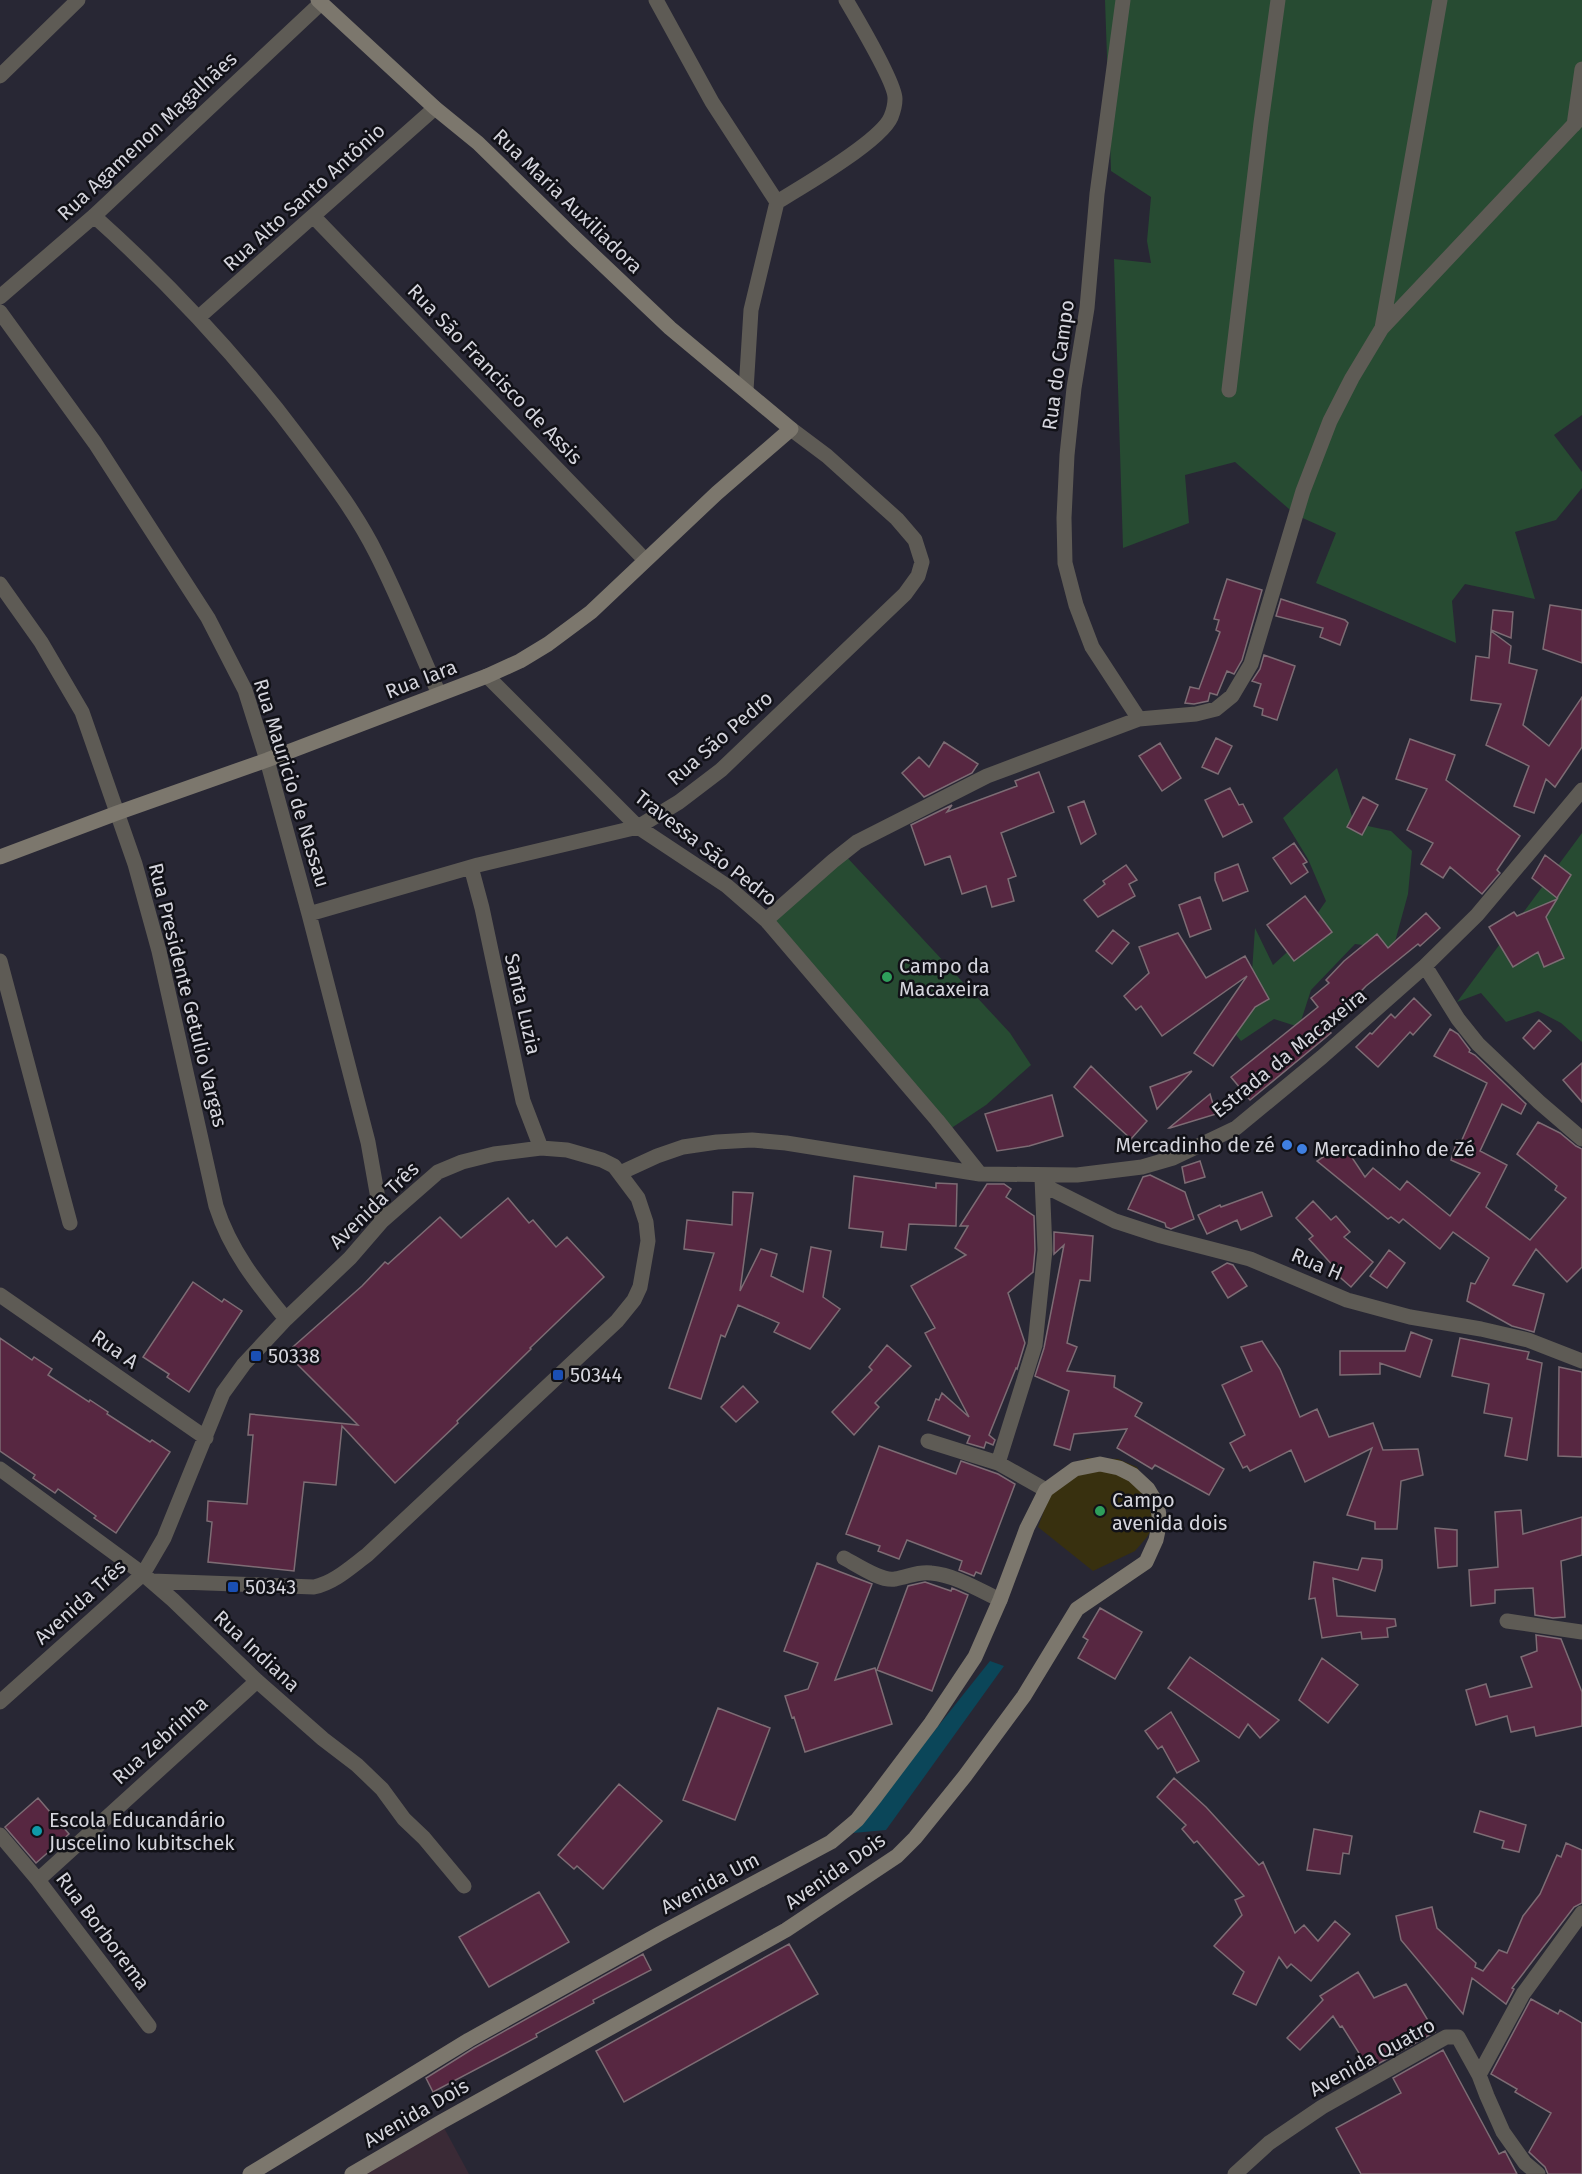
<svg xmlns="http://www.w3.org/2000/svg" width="1582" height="2174" viewBox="0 0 1582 2174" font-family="'Fira Sans',sans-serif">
	<rect width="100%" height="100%" fill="#282734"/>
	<!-- education -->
	<path fill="#3a2a36" d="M443,2126L469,2174H359Z"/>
	<!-- green -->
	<path fill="#274b32" d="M1105,0H1582V415L1554,435L1582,472V488L1556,520L1515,532L1535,599L1465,584L1452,601L1456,643L1316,583L1336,533L1296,515L1235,462L1185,475L1189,523L1123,548L1114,259L1151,263L1147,241L1151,197L1111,171Z
		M1337,768L1354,823L1391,831L1412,851L1408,894L1393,949L1355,944L1311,990L1299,1027L1274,1019L1241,1041L1226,1022L1252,972L1255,928L1273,965L1296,944L1326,901L1308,859L1283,818Z
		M1582,833V1042L1561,1023L1538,1011L1506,1022L1481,993L1457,1002Z
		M843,853L1010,1033L1031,1065L986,1105L947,1131L769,921Z"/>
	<!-- sand -->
	<path fill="#38300f" d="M1087,1458L1118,1459L1137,1467L1156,1499L1155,1523L1147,1537L1135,1551L1093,1571L1038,1527C1052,1491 1053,1478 1087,1458Z"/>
	<!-- water -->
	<path fill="#0b4659" d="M990,1661L1004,1666L886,1830L853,1833Z"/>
	<!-- building -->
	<path fill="#572741" stroke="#7d6c74" stroke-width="1.5" d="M1227,579L1262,590L1242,660L1234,674L1227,671L1217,695L1210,693L1208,701L1194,704L1185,703L1190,687L1199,689L1220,632L1216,630L1219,620L1214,619Z
		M1281,599L1345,620L1348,623L1340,645L1320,637L1323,628L1276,616Z
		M1550,605L1582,610V663L1543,649Z
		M1493,610L1513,612L1511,638L1491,630Z
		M1491,631L1511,646L1509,663L1537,670L1523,725L1549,746L1582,697V747L1555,787L1546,779L1534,813L1514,806L1529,766L1486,745L1501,704L1471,700L1476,656L1489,658Z
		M1264,655L1295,666L1277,720L1262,715L1263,709L1254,706L1261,684L1252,681L1260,669Z
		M1216,738L1232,746L1218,774L1202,767Z
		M1410,739L1455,755L1446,780L1520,836L1497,870L1500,873L1482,894L1450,867L1443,878L1421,864L1433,843L1407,830L1427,789L1396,779Z
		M944,742L978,764L972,773L924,797L902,773L919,757L929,767Z
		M1160,743L1181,778L1162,791L1139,756Z
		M1039,772L1054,812L1001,833L1016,876L1008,879L1014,901L992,907L986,886L962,894L950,856L925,865L911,825L952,805L947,812L1017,786L1015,781Z
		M1230,788L1239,805L1243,804L1252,822L1223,837L1205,800Z
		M1363,797L1378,805L1362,835L1347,827Z
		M1084,801L1096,834L1081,844L1068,807Z
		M1294,843L1307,862L1303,864L1308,872L1291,884L1273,858Z
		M1545,855L1571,875L1557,898L1532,878Z
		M1238,864L1248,891L1223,901L1215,880V873Z
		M1126,865L1137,880L1129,884L1135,896L1098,917L1084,900L1105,884L1103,881Z
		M1305,896L1332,932L1294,961L1267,925Z
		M1200,897L1211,929L1190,937L1179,905Z
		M1557,899L1546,917L1564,958L1544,967L1538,952L1513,967L1489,927L1514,912L1517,916Z
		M1426,913L1440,928L1420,946L1418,944L1366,986L1346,1007L1347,1009L1326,1027L1331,1033L1250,1100L1231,1077L1318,1007L1311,998L1329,983L1326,980L1344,961L1377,934L1388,948Z
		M1113,930L1129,943L1112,964L1096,951Z
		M1178,933L1206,978L1245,956L1269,999L1255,1007L1213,1066L1194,1053L1247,976L1162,1036L1141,1006L1136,1010L1124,996L1149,973L1139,947Z
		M1414,998L1431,1015L1413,1035L1410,1032L1378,1067L1356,1047L1370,1033L1372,1034L1391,1014L1395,1018Z
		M1539,1020L1551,1031L1534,1049L1523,1038Z
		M1450,1029L1458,1034L1470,1050L1469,1052L1475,1055L1526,1104L1521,1114L1502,1104L1480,1151L1507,1165L1486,1207L1530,1240L1566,1198L1555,1190L1557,1186L1517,1154L1538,1122L1560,1133L1576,1146L1582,1149V1267L1567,1282L1536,1249L1513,1285L1544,1294L1534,1332L1512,1326L1467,1301L1471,1283L1475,1284L1489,1258L1453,1232L1440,1249L1403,1219L1399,1223L1391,1217L1388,1219L1317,1161L1343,1144L1365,1177L1373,1168L1400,1190L1407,1181L1450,1216L1480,1173L1451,1160L1457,1140L1461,1142L1487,1083L1434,1056Z
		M1582,1063V1102L1563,1080Z
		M1091,1066L1147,1121L1131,1139L1074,1087Z
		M1192,1071L1157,1109L1150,1087Z
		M1210,1094L1216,1114L1170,1128H1169Z
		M1052,1095L1063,1136L1029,1146L997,1151L985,1114Z
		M1200,1161L1205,1177L1185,1183L1182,1167Z
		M1150,1175L1185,1192L1194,1219L1171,1229L1166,1227L1165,1223L1128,1209L1143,1177Z
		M854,1176L936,1188V1183L957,1184L956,1226L909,1224L906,1250L881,1247L883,1232L849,1228Z
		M987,1184H1004L1011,1189L1006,1197L1034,1216L1035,1250L1033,1272L1008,1293L1025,1343L1017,1369L1016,1368L989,1435L995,1440L993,1445L986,1442L984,1448L967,1443L970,1436L928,1420L936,1399L939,1400L942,1393L969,1417L925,1333L935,1328L911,1286L966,1255L955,1248L968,1226H960Z
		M733,1192L753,1193L740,1291L761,1249L777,1254L771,1276L803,1292L811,1247L831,1251L823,1297L840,1309L810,1349L774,1332L779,1323L738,1305L725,1337L721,1335L701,1399L669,1388L714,1253L684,1249L687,1220L732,1225Z
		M1262,1192L1272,1216L1241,1230L1237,1220L1207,1234L1198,1215L1220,1205L1221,1207Z
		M508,1198L529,1223L533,1220L556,1247L567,1237L604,1277L530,1348L531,1349L457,1421L458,1423L395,1483L342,1426L336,1485L304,1482L294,1571L208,1562L212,1522L207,1521L208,1501L247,1504L253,1435H248L250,1414L358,1425L286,1353L362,1286L385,1262L388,1264L440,1217L461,1238Z
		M1313,1201L1331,1220L1336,1216L1350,1232L1344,1237L1373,1262L1351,1287L1333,1271L1335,1268L1309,1239L1313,1236L1296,1218Z
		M1054,1232L1093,1236L1090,1281L1080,1280L1067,1343L1077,1347L1067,1371L1115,1376L1114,1387L1142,1403L1135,1416L1224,1469L1209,1495L1155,1465L1152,1469L1117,1448L1127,1429L1074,1434L1070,1450L1054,1445L1069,1391L1035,1376L1044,1348L1064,1245L1054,1254Z
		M1389,1250L1405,1263L1387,1288L1370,1276Z
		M1227,1263L1233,1265L1247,1286L1228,1298L1212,1272Z
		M193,1282L222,1302L224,1299L242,1311L189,1392L167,1377L169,1374L143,1357Z
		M1411,1332L1432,1340L1420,1377L1380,1363V1374L1340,1375V1351H1405Z
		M0,1338L32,1360L34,1357L52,1369L48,1375L89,1402L90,1400L108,1412L107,1414L150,1442L152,1440L170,1452L116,1533L94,1518L96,1516L58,1489L55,1493L33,1478L35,1475L0,1451Z
		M1460,1338L1529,1352L1527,1359L1542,1363L1527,1460L1505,1456L1512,1418L1484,1413L1489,1384L1452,1376Z
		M1262,1341L1280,1369L1300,1417L1317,1409L1329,1437L1373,1423L1383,1450L1418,1449L1423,1475L1401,1481L1397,1529H1375V1522L1347,1515L1372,1448L1305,1482L1291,1450L1250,1471L1247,1466L1243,1468L1230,1443L1245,1435L1222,1385L1252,1371L1241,1347Z
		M887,1345L911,1366L875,1403L879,1407L854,1435L832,1412L872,1370L869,1367Z
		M1559,1367L1582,1372V1457L1558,1456Z
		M743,1386L758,1402L736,1422L721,1407Z
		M879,1446L956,1474L961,1461L998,1474L1015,1484L981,1574L976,1572L974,1576L959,1570L962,1561L907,1540L899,1559L878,1551L880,1546L846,1534Z
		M1521,1510L1523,1534L1582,1517V1555L1561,1561L1565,1617L1553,1618L1535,1615L1533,1588L1495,1590V1603L1471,1606L1469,1570L1498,1567L1495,1512Z
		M1435,1528L1457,1530V1566L1438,1568Z
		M1362,1558L1382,1560V1568L1375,1591L1333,1578L1337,1616L1395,1619L1396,1626L1387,1628L1388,1637L1362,1639L1361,1632L1322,1638L1315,1598L1309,1599L1314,1562L1358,1570Z
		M817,1563L872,1584L835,1680L875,1668L892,1724L805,1752L794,1717L792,1718L785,1696L808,1689L818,1663L784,1651Z
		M925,1582L951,1591L952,1588L968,1595L932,1691L877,1670L908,1586Z
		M1100,1608L1142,1632L1115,1679L1078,1658L1088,1640L1083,1637Z
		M1536,1635L1561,1639L1582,1692V1726L1536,1736L1534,1727L1511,1732L1507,1716L1476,1725L1466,1690L1486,1684L1490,1697L1532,1687L1521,1657L1537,1651Z
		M1190,1657L1213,1673L1279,1720L1260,1738L1248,1724L1239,1738L1168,1688Z
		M1322,1658L1358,1685L1328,1723L1299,1700Z
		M718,1708L770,1728L735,1820L683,1800Z
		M1171,1712L1199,1761L1177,1773L1162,1746L1158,1749L1145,1731Z
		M1174,1778L1206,1807L1259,1865L1263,1862L1295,1933L1304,1925L1318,1941L1335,1921L1350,1934L1311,1981L1291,1964L1287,1968L1279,1957L1256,2005L1233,1994L1244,1972L1214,1946L1242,1915L1235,1900L1244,1896L1197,1841L1194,1843L1182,1829L1186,1825L1157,1797Z
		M619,1784L662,1821L603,1889L577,1866L574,1869L558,1855Z
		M38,1798L69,1834L36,1863L5,1827Z
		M1480,1811L1526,1825L1519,1852L1502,1848L1504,1841L1474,1832Z
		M1314,1829L1352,1836L1349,1854L1343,1853L1340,1874L1307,1870Z
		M1566,1843L1582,1850V1903L1574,1907L1512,1988L1514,1989L1506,2004L1472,1978L1463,2014L1401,1940L1396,1916L1432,1907L1437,1928L1476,1963L1475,1967L1483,1971L1499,1950L1507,1953L1523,1916L1540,1894L1557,1855L1561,1857Z
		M539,1892L569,1942L489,1987L459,1937Z
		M789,1944L818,1994L624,2102L596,2051Z
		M643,1954L651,1970L593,2000L594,2003L536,2034L537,2037L433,2092L426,2078L474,2048Z
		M1358,1972L1374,1998L1406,1984L1435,2032L1369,2069L1342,2026L1340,2027L1333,2016L1300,2050L1287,2038L1323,2000L1320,1996Z
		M1531,1999L1558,2014L1560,2010L1582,2023V2174H1548L1545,2167L1529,2152L1551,2113L1515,2092L1517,2089L1491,2074Z
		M1443,2050L1499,2154L1505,2151L1517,2174H1361L1336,2128L1401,2093L1393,2078Z"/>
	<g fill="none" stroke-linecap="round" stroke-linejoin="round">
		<!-- street -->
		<path stroke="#5e5b55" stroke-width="15" d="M656,0L712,102L777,202L751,310L746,390
			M1123,0L1097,194L1087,308L1074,388L1067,455L1064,518L1065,563L1076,605L1092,647L1139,719
			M0,76L78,0
			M1574,125L1582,69
			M777,202C802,187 881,141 891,117C893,112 895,104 895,99C896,84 856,17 846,0
			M94,216C171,285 241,360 303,443C329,478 356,513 376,553C399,598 418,647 439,694
			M314,217L645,560
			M0,297L94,216L321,3
			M0,312L95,443L208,618L245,690L267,760L309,914L368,1142L382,1221
			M199,317L435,108
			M1382,328L1440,0
			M1229,390L1261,123L1278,0
			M0,584L41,642L82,712L135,864L159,951L216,1206C230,1250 257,1284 286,1319
			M487,676L638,827L727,886L766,920L937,1120L980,1174
			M471,867L482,908L523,1101L541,1148
			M309,914L478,865L638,827L679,802L721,770L905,594L918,576L922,562L915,540L897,519L827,456L791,429
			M766,920L833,861L857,842L987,776L1139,719L1196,714L1216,709L1232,696L1251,664L1303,491L1330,421L1352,378L1382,328L1582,116
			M0,961L70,1223
			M1425,966L1458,1019L1478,1044L1539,1102L1582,1139
			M620,1173L657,1156L683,1147L717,1142L752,1140L786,1143L980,1174L1077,1175L1142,1167L1173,1158L1236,1128L1322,1057L1425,966L1477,915L1582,790
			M1043,1185L1115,1221L1161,1236L1250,1259L1347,1300L1410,1317L1481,1329L1528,1340L1582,1361
			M0,1295L206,1438
			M928,1441L998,1463L1046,1490
			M998,1463L1035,1345L1045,1250L1042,1178
			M0,1469L143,1574L173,1600L257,1681L323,1739L357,1765L382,1789L404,1819L424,1838L464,1886
			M844,1558C857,1565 882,1582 895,1579C908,1577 918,1571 931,1573C955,1575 979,1590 1000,1600
			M1507,1621L1582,1632
			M0,1702L143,1574L164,1538L223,1393L244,1364L286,1319L350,1258L382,1221L438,1172L462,1162L494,1154L541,1148L567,1150L602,1160L614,1166L638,1198L646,1222L648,1241L640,1287L634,1300L617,1321L367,1555C351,1567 334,1583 314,1587L152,1581
			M0,1835L38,1880L149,2026
			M38,1880L257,1681
			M1479,2075L1523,1994L1582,1913
			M1235,2174L1269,2143L1322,2107L1446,2037H1458L1479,2075L1487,2096L1503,2132L1525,2163L1538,2174"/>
		<!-- secondary -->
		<path stroke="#7c776d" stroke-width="15" d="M0,857L117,813L267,760L487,676L520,661L548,644L591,612L717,493L791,429L670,328L576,239L478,143L435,108L318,0
			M250,2174L469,2040L659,1934L831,1842L857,1820L876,1796L931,1723L975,1657L1000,1600L1027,1528L1046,1490L1075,1469L1100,1464L1119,1468L1133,1475L1148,1489L1157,1504L1160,1521L1156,1540L1146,1562L1077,1609L1024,1696L965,1776L915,1838L897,1856L786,1930L441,2122L352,2174"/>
	</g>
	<!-- markers -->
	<g fill="#2e9e5b" stroke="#111117" stroke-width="2">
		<circle cx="887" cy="977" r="6"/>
		<circle cx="1100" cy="1511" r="6"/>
	</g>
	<g fill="#3f7fe0" stroke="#111117" stroke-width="2">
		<circle cx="1287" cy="1145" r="6"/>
		<circle cx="1302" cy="1149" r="6"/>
	</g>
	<g fill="#1a4fb4" stroke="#111117" stroke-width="2">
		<rect x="250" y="1350" width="12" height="12" rx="3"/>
		<rect x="552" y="1369" width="12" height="12" rx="3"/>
		<rect x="227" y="1581" width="12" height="12" rx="3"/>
	</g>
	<circle fill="#0f9aa8" stroke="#111117" stroke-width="2" cx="37" cy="1831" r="6"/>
	<g text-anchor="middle" stroke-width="5" stroke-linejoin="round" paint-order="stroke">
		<!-- street labels -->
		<g font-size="20" fill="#d5d5dd" stroke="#111117">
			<text transform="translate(147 136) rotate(-43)" y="7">Rua Agamenon Magalhães</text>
			<text transform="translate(304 197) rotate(-42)" y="7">Rua Alto Santo Antônio</text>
			<text transform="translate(568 201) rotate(44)" y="7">Rua Maria Auxiliadora</text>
			<text transform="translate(1058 365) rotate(-82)" y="7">Rua do Campo</text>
			<text transform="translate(495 374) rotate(46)" y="7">Rua São Francisco de Assis</text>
			<text transform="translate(421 679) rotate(-21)" y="7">Rua Iara</text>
			<text transform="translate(720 738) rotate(-41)" y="7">Rua São Pedro</text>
			<text transform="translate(292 783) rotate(73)" y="7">Rua Mauricio de Nassau</text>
			<text transform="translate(706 848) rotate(38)" y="7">Travessa São Pedro</text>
			<text transform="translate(188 995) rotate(76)" y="7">Rua Presidente Getulio Vargas</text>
			<text transform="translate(523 1004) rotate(77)" y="7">Santa Luzia</text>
			<text transform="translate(1289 1053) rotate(-39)" y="7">Estrada da Macaxeira</text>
			<text transform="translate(374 1205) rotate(-44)" y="7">Avenida Três</text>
			<text transform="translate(1317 1264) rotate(23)" y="7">Rua H</text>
			<text transform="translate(115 1349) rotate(35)" y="7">Rua A</text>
			<text transform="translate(80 1602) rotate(-42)" y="7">Avenida Três</text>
			<text transform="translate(257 1651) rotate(43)" y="7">Rua Indiana</text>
			<text transform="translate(160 1740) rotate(-42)" y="7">Rua Zebrinha</text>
			<text transform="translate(835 1871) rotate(-35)" y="7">Avenida Dois</text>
			<text transform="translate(710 1883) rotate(-28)" y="7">Avenida Um</text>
			<text transform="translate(103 1931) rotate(53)" y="7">Rua Borborema</text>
			<text transform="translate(1372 2057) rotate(-29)" y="7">Avenida Quatro</text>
			<text transform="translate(416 2113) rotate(-30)" y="7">Avenida Dois</text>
		</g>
		<!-- poi labels -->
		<g font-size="20" fill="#d5d5dd" stroke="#111117" text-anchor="start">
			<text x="899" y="973">Campo da<tspan x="899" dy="23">Macaxeira</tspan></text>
			<text x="1275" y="1152" text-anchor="end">Mercadinho de zé</text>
			<text x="1314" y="1156">Mercadinho de Zé</text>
			<text x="268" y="1363">50338</text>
			<text x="570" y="1382">50344</text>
			<text x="1112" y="1507">Campo<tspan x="1112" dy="23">avenida dois</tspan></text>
			<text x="245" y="1594">50343</text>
			<text x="49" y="1827">Escola Educandário<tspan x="49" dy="23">Juscelino kubitschek</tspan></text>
		</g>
	</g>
</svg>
